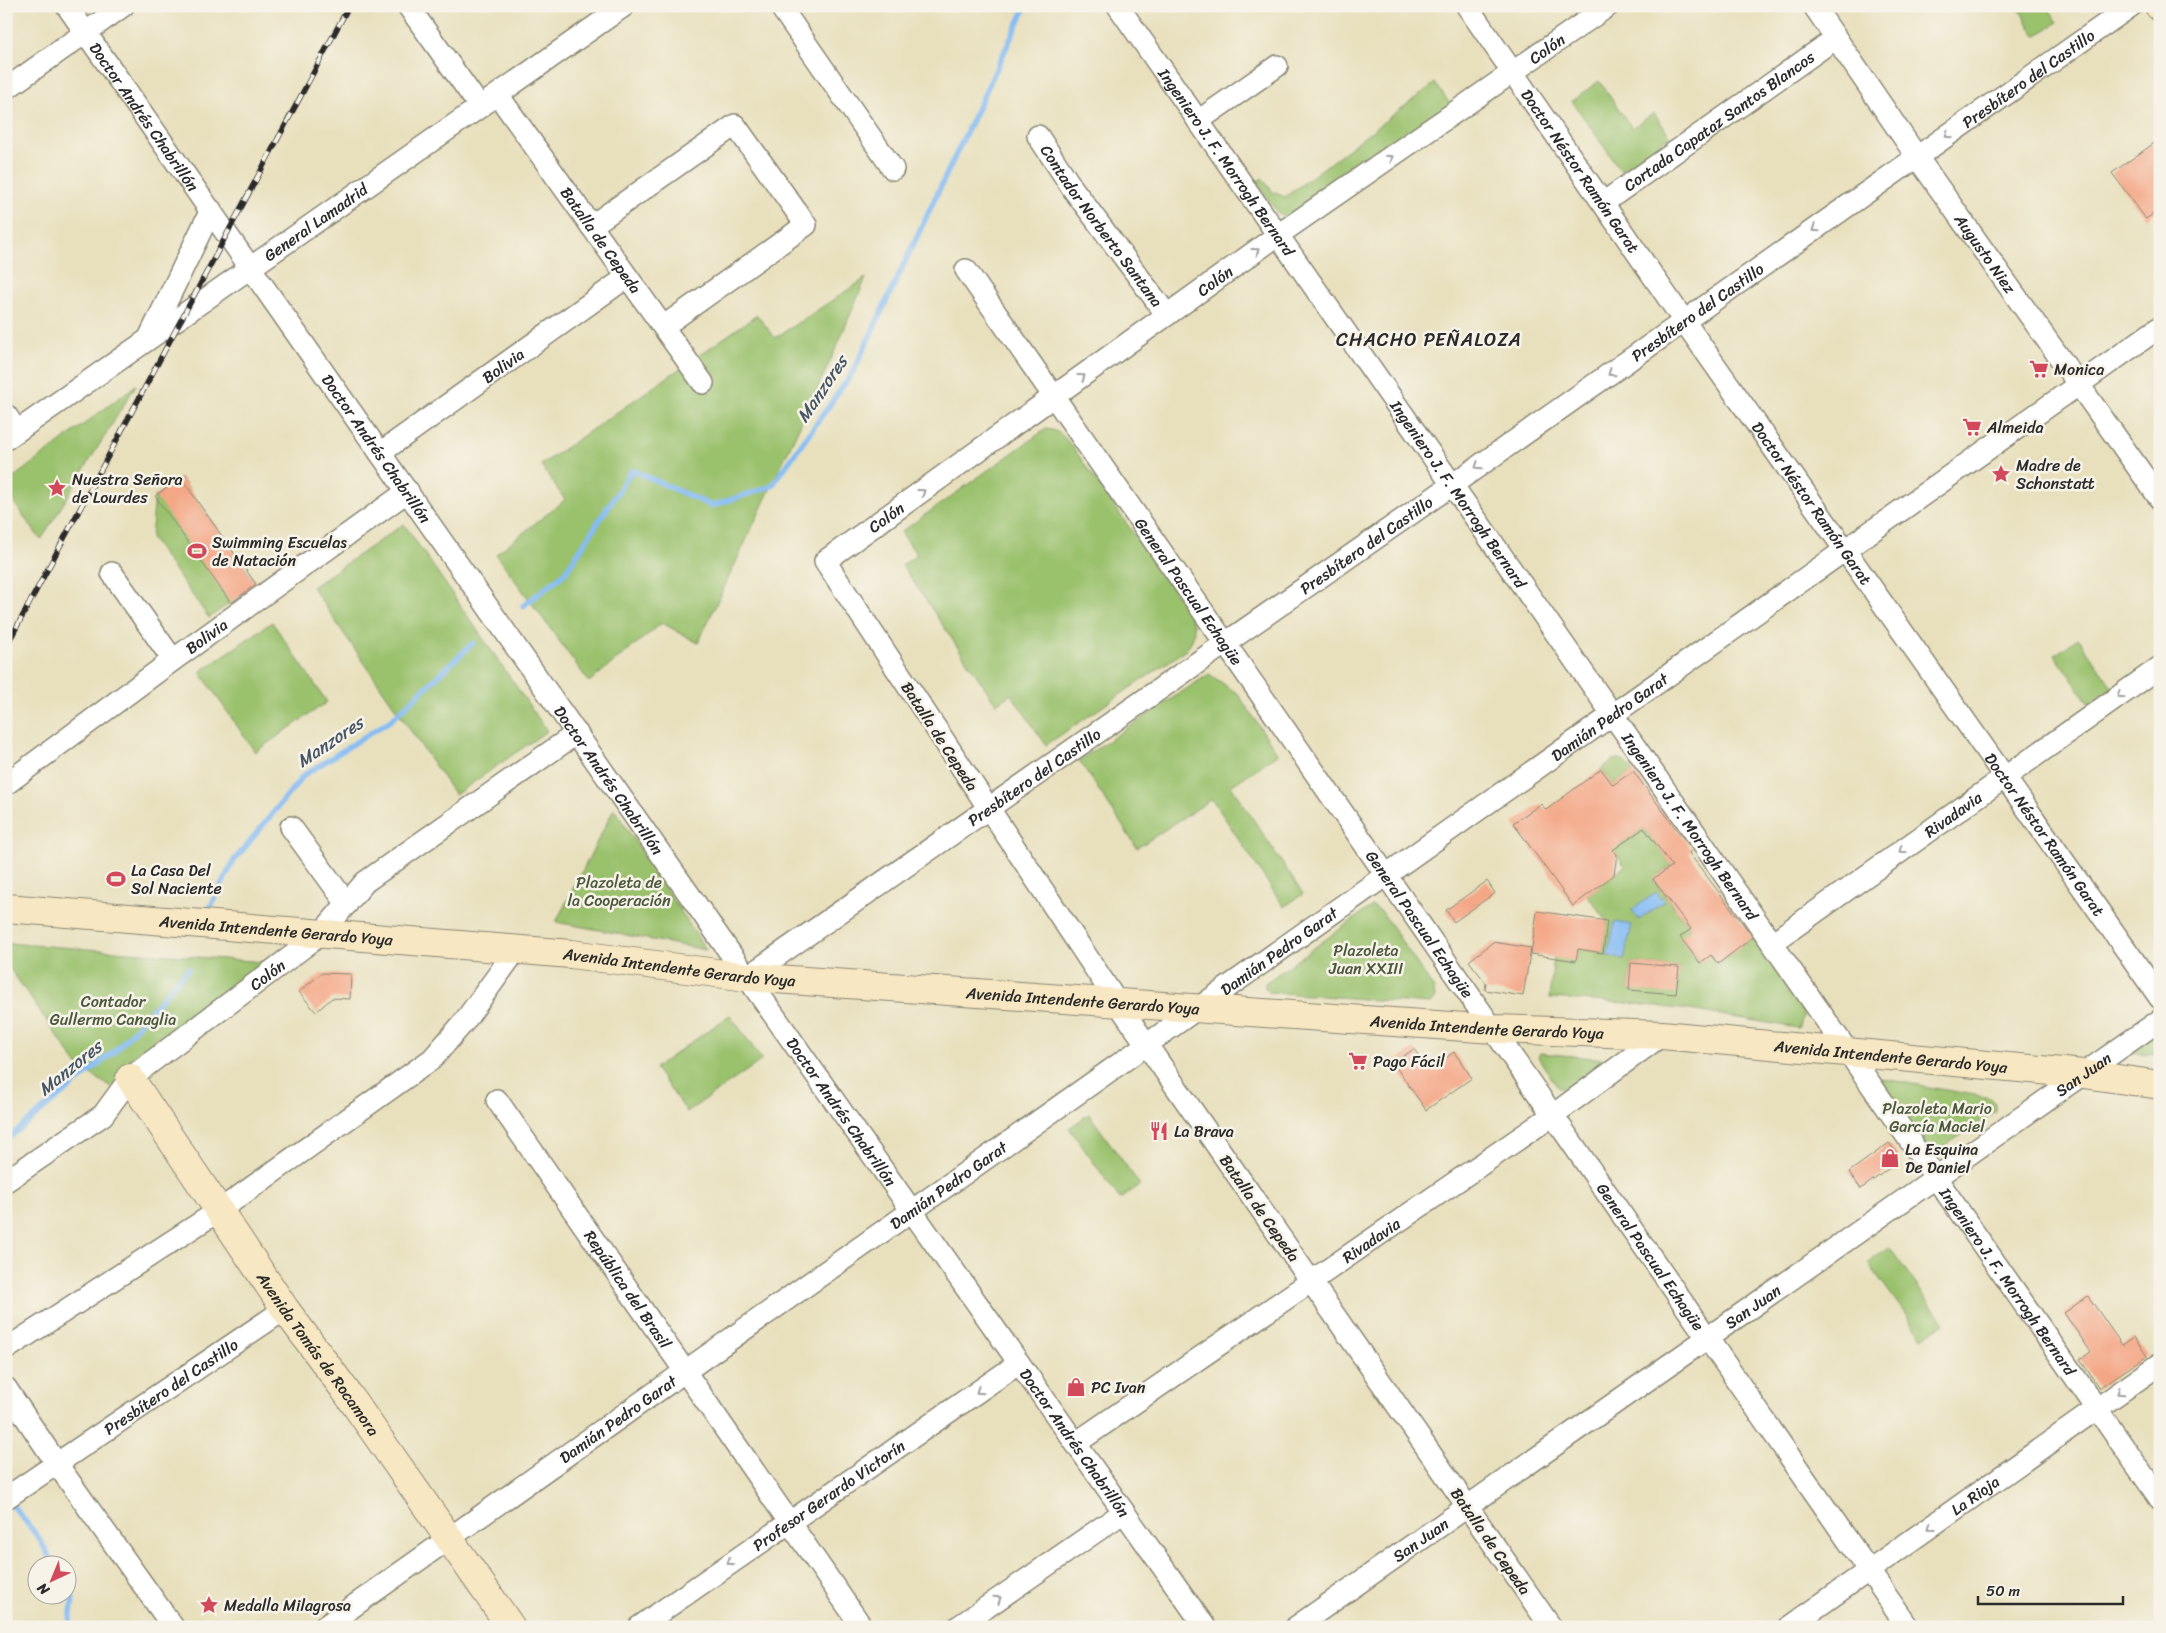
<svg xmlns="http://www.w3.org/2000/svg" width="2166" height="1633" viewBox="0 0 2166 1633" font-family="Sriracha,sans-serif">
	<rect width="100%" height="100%" fill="#f7f3e8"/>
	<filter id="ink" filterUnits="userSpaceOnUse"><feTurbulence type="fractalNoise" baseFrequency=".02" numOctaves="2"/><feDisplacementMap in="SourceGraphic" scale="10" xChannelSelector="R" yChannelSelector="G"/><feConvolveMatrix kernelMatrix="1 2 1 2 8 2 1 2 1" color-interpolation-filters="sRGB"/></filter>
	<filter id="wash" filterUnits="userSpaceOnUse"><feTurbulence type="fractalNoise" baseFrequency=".0096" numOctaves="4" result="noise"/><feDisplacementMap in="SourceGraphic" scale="20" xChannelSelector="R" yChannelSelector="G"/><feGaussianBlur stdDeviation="1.12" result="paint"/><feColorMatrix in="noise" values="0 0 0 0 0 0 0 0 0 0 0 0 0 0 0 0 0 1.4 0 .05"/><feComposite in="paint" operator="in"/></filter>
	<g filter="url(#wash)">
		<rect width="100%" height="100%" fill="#e8e0bd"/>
		<!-- green -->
		<path fill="#9ac16c" stroke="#62764c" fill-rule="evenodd" d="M2017,6H2047L2058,22L2036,36Z
			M1599,81L1632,128L1654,113L1670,136L1621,171L1572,101Z
			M1435,83L1451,105L1293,215L1282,216L1276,211L1257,182L1262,178L1273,192L1285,197Z
			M866,278L833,355L698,643L662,623L589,682L496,554L565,500L541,465L757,315L775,338Z
			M136,385L41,540L6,492V483Z
			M1046,429C1060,430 1065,438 1074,449L1189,612C1195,630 1197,634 1186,650L1046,745L1011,694L996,704L902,565L917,555L901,532Z
			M181,478L256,584L209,618L151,538L155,496Z
			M404,524L547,731L455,795L312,587Z
			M272,622L327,702L255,752L200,672Z
			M2078,638L2113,688L2089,704L2055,655Z
			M1209,674L1238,694L1278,754L1231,786L1303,894L1284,907L1212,799L1137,848L1079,760Z
			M1615,759L1624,761L1633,771L1613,785L1601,769Z
			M614,809L706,950L556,922Z
			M1644,828L1672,865L1653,880L1691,929L1680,938L1700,963L1711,955L1718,964L1753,937L1805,1014L1798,1028L1690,1010L1627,1003L1549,998L1554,957L1577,949L1603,952L1607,921L1587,895L1625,866L1614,851L1562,833L1617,848ZM1631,963L1679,967L1676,993L1629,990Z
			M1372,906L1382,912L1434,989L1435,998L1430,1004L1269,992L1265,988V983Z
			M6,943L278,963L111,1087L79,1067L6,963Z
			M730,1015L762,1060L687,1112L655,1068Z
			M2160,1027V1054L2119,1052Z
			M1540,1053L1606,1059L1566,1089L1558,1088L1538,1057Z
			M1879,1078L1991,1098L1996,1103V1112L1943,1147L1932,1149L1922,1145Z
			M1089,1114L1140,1185L1120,1199L1069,1128Z
			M1889,1247L1944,1323L1923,1338L1868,1263Z"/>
		<!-- water -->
		<path fill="#85bcf4" stroke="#587490" d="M1656,892L1664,901L1639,920L1632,910Z
			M1615,922L1632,925L1624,959L1607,956Z"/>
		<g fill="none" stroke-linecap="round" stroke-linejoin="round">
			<!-- stream -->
			<path stroke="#85bcf4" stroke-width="5.5" d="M523,606L565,573L632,470L712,506L772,486L853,372L1026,6
				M209,910L233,862L304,775L391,720L473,643
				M6,1140L117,1049L188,969
				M8,1500L39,1538L54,1566
				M68,1589L73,1598L69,1627"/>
		</g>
		<g id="blocks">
			<!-- building -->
			<path fill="#f4a787" d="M2160,139V209L2146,219L2112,173Z
				M181,478L256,584L231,603L155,496Z
				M1601,769L1613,785L1633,771L1692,850L1689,853L1753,937L1718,964L1711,955L1700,963L1680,937L1691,929L1653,879L1672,866L1644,828L1613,850L1617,854L1614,875L1573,906L1513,823L1541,804L1546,810Z
				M1487,881L1495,893L1454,922L1446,910Z
				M1537,911L1607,921L1603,953L1578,949L1576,961L1531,954Z
				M1493,942L1531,948L1523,996L1485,990L1486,983L1469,961Z
				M1631,963L1679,967L1676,994L1629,990Z
				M322,973L351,974L350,999L332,998L316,1012L299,992Z
				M1414,1049L1428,1070L1454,1052L1472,1078L1426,1110L1393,1063Z
				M1889,1143L1898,1154L1895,1164L1861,1189L1849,1172Z
				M2088,1296L2122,1345L2134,1337L2147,1356L2099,1388L2080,1359L2091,1352L2064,1313Z"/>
		</g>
	</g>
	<g filter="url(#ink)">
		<use href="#blocks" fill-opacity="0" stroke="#8a8674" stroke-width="1"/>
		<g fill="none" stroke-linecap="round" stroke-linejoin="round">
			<!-- street casing -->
			<g stroke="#8a8674" stroke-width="24">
				<g id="street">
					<path id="s1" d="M67,6L747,977L1205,1627"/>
					<path d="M408,6L480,107"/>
					<path d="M780,6L893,169"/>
					<path id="s2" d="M1118,6L2160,1499"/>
					<path id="s3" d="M1467,6L1684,321L2160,998"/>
					<path id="s4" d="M1814,6L1917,157L2160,499"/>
					<path d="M6,89L123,6"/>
					<path id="s5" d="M498,95L703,383"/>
					<path d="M1198,121L1277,66"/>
					<path id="s6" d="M1038,136L1073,189L1167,315"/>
					<path id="s7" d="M1603,203L1836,38"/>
					<path d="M591,226L735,125L806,225L664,326"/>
					<path id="s8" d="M966,270L1908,1627"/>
					<path d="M150,336L211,210"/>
					<path d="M6,415L17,431"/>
					<path id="s9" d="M6,439L624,6"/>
					<path id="s10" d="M380,453L627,277"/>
					<path d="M112,573L173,660"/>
					<path id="s11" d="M6,784L173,660L408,491"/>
					<path d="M291,827L347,904"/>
					<path id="s12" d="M1772,943L2160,667"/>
					<path id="s13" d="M747,977L1452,485L2131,6"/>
					<path id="s14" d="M497,1100L862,1627"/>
					<path id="s15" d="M6,1181L103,1115L130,1078L321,934L365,882L577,733"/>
					<path d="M6,1349L220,1210L432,1059L464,1022L516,950"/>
					<path d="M6,1388L57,1464L173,1627"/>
					<path id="s16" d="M1076,1443L1553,1115L1662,1035"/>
					<path id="s17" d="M6,1498L285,1309"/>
					<path id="s18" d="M324,1627L2160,327"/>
					<path id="s19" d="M639,1627L1019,1363"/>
					<path d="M958,1627L1124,1512"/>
					<path id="s20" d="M1296,1627L2160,1020"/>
					<path id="s21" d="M1551,1627L1117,1002L825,561L1278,235L1608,6"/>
					<path id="s22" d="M1789,1627L2160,1364"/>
				</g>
			</g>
			<!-- secondary casing -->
			<g stroke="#8a8674" stroke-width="30">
				<g id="secondary">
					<path d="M2159,6L2160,7"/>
					<path id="s23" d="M6,908L571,954L747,977L1494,1029L1662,1035L2084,1074L2160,1085"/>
					<path id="s24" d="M130,1078L285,1309L345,1390L511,1627"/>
				</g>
			</g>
			<!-- street -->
			<use href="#street" stroke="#fff" stroke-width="21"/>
			<!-- secondary -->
			<use href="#secondary" stroke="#f8e7c3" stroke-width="28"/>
			<!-- rail casing -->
			<g stroke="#2b2b2b" stroke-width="5.5">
				<path id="rail" d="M6,647L349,6"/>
			</g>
			<!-- rail -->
			<use href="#rail" stroke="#f7f3e8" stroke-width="4" stroke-dasharray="11" stroke-linecap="butt"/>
		</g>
		<!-- one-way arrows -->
		<defs><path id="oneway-chevron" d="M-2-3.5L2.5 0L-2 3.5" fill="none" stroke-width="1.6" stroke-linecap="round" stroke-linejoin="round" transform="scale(1.25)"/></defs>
		<g stroke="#a0a0a0">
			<use href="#oneway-chevron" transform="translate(1948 135) rotate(145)"/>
			<use href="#oneway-chevron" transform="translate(1390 158) rotate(-35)"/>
			<use href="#oneway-chevron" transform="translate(1815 229) rotate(145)"/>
			<use href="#oneway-chevron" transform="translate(1256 251) rotate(-36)"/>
			<use href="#oneway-chevron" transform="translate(1611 373) rotate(145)"/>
			<use href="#oneway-chevron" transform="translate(1082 377) rotate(-36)"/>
			<use href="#oneway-chevron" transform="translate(1478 466) rotate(145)"/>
			<use href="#oneway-chevron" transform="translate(922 492) rotate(-36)"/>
			<use href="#oneway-chevron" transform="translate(2120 695) rotate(145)"/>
			<use href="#oneway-chevron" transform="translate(1902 850) rotate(144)"/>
			<use href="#oneway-chevron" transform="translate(979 1391) rotate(146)"/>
			<use href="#oneway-chevron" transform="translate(2120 1392) rotate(145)"/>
			<use href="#oneway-chevron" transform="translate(1931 1527) rotate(144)"/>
			<use href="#oneway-chevron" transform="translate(730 1562) rotate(145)"/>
			<use href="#oneway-chevron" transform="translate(998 1599) rotate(-35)"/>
		</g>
	</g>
	<!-- icons -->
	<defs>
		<g id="supermarket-bare" transform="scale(1.5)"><path d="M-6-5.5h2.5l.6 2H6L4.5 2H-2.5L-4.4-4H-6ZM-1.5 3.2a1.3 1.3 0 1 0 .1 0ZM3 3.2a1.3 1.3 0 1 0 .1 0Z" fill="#d1495b" stroke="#f7f3e8" stroke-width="2.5" paint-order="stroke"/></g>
		<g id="sight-bare" transform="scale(1.5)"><path d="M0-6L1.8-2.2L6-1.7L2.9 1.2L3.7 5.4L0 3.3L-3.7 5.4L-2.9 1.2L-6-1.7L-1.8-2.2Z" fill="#d1495b" stroke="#f7f3e8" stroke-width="2.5" paint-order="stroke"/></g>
		<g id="stadium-bare" transform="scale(1.5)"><path d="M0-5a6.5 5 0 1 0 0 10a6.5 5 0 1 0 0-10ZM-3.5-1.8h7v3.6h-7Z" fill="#d1495b" stroke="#f7f3e8" stroke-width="2.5" paint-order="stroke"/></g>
		<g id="restaurant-bare" transform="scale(1.5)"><path d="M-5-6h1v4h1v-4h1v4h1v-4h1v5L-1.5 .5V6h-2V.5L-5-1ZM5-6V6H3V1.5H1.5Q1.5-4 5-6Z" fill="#d1495b" stroke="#f7f3e8" stroke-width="2.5" paint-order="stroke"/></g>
		<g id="shop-bare" transform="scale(1.5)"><path d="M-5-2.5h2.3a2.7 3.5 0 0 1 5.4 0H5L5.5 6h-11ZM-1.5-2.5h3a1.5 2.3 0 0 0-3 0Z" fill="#d1495b" stroke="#f7f3e8" stroke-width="2.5" paint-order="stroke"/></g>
	</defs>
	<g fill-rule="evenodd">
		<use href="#supermarket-bare" x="2039" y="369"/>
		<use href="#supermarket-bare" x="1972" y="427"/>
		<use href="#sight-bare" x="2001" y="474"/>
		<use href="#sight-bare" x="57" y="488"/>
		<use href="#stadium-bare" x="197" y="551"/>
		<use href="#stadium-bare" x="116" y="879"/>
		<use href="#supermarket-bare" x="1358" y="1061"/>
		<use href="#restaurant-bare" x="1159" y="1131"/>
		<use href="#shop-bare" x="1890" y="1158"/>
		<use href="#shop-bare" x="1076" y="1387"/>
		<use href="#sight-bare" x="209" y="1605"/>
	</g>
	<g text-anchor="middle" stroke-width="5" stroke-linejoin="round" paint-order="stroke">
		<!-- street labels -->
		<g font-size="16" fill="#2b2b2b" stroke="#f7f3e8">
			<text dy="6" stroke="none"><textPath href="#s21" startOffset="2175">Colón</textPath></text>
			<text dy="6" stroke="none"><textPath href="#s13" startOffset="1565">Presbítero del Castillo</textPath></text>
			<text dy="6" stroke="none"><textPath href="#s1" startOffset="135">Doctor Andrés Chabrillón</textPath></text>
			<text dy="6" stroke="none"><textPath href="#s7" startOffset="142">Cortada Capataz Santos Blancos</textPath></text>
			<text dy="6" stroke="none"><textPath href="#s2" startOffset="190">Ingeniero J. F. Morrogh Bernard</textPath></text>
			<text dy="6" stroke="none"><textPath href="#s3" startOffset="200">Doctor Néstor Ramón Garat</textPath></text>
			<text dy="6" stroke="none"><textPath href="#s9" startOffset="378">General Lamadrid</textPath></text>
			<text dy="6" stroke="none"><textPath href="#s6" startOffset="110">Contador Norberto Santana</textPath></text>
			<text dy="6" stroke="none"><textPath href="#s5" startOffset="178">Batalla de Cepeda</textPath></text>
			<text dy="6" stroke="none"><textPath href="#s4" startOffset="301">Augusto Niez</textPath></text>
			<text dy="6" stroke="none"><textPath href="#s21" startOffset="1770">Colón</textPath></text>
			<text dy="6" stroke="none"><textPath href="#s13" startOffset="1160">Presbítero del Castillo</textPath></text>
			<text dy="6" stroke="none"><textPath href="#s10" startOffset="151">Bolivia</textPath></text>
			<text dy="6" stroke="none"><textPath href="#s1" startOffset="540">Doctor Andrés Chabrillón</textPath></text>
			<text dy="6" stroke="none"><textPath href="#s2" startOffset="595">Ingeniero J. F. Morrogh Bernard</textPath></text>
			<text dy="6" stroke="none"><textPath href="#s3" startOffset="605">Doctor Néstor Ramón Garat</textPath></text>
			<text dy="6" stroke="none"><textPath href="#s21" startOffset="1365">Colón</textPath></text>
			<text dy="6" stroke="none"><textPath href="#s13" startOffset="755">Presbítero del Castillo</textPath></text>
			<text dy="6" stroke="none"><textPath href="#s8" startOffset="391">General Pascual Echagüe</textPath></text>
			<text dy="6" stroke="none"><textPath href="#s11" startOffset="249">Bolivia</textPath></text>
			<text dy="6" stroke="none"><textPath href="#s18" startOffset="1575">Damián Pedro Garat</textPath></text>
			<text transform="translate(940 736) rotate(57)" y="6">Batalla de Cepeda</text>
			<text dy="6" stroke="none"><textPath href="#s13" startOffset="350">Presbítero del Castillo</textPath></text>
			<text dy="6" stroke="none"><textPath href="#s1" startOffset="945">Doctor Andrés Chabrillón</textPath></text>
			<text dy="6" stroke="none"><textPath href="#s12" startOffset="222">Rivadavia</textPath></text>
			<text dy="6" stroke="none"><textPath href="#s2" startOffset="1000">Ingeniero J. F. Morrogh Bernard</textPath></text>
			<text dy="6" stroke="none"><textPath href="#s3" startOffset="1010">Doctor Néstor Ramón Garat</textPath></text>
			<text dy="6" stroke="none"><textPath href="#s8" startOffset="796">General Pascual Echagüe</textPath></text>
			<text dy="6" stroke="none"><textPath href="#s23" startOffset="271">Avenida Intendente Gerardo Yoya</textPath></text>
			<text dy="6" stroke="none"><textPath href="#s18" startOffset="1170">Damián Pedro Garat</textPath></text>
			<text dy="6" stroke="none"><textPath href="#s23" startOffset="676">Avenida Intendente Gerardo Yoya</textPath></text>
			<text dy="6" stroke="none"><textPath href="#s15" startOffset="335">Colón</textPath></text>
			<text dy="6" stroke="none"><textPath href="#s23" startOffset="1081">Avenida Intendente Gerardo Yoya</textPath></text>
			<text dy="6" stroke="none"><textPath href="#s23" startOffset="1486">Avenida Intendente Gerardo Yoya</textPath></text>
			<text dy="6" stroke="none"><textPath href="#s23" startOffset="1891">Avenida Intendente Gerardo Yoya</textPath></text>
			<text dy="6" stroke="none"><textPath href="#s20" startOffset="962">San Juan</textPath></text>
			<text dy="6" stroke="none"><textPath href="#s1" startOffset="1350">Doctor Andrés Chabrillón</textPath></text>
			<text dy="6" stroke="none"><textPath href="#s18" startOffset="765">Damián Pedro Garat</textPath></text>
			<text transform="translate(1260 1208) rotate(55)" y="6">Batalla de Cepeda</text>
			<text dy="6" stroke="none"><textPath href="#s16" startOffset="358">Rivadavia</textPath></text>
			<text dy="6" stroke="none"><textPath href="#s8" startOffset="1201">General Pascual Echagüe</textPath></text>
			<text dy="6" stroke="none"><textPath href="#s2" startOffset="1555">Ingeniero J. F. Morrogh Bernard</textPath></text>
			<text dy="6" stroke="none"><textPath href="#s14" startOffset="230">República del Brasil</textPath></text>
			<text dy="6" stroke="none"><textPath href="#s20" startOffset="558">San Juan</textPath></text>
			<text dy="6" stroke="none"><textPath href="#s24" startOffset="334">Avenida Tomás de Rocamora</textPath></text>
			<text dy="6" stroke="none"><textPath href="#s17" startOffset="199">Presbítero del Castillo</textPath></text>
			<text dy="6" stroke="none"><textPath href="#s18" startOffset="360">Damián Pedro Garat</textPath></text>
			<text dy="6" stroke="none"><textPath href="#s1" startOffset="1755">Doctor Andrés Chabrillón</textPath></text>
			<text dy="6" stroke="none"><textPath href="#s19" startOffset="231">Profesor Gerardo Victorín</textPath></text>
			<text dy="6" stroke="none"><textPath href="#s22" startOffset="228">La Rioja</textPath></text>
			<text dy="6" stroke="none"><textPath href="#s20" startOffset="152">San Juan</textPath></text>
			<text transform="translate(1491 1541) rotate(55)" y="6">Batalla de Cepeda</text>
		</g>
		<!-- poi labels -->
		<g font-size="16" fill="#2b2b2b" stroke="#f7f3e8" text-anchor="start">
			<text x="2054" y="375">Monica</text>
			<text x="1987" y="433">Almeida</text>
			<text x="2016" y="471">Madre de<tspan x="2016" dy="18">Schonstatt</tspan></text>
			<text x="72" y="485">Nuestra Señora<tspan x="72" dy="18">de Lourdes</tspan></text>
			<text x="212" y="548">Swimming Escuelas<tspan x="212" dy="18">de Natación</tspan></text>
			<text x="131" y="876">La Casa Del<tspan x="131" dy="18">Sol Naciente</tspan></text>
			<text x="1373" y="1067">Pago Fácil</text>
			<text x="1174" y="1137">La Brava</text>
			<text x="1905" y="1155">La Esquina<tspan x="1905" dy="18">De Daniel</tspan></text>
			<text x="1091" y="1393">PC Ivan</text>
			<text x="224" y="1611">Medalla Milagrosa</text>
		</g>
		<!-- park labels -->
		<g font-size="16" fill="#4c583e" stroke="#f7f3e8">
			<text x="619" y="888">Plazoleta de<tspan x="619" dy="18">la Cooperación</tspan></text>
			<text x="1366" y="956">Plazoleta<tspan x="1366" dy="18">Juan XXIII</tspan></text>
			<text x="113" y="1007">Contador<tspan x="113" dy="18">Gullermo Canaglia</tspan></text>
			<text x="1937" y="1114">Plazoleta Mario<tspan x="1937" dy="18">García Maciel</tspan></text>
		</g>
		<!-- water labels -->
		<g font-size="18" font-style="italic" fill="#465667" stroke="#f7f3e8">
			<text transform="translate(822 389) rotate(-56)" y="6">Manzores</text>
			<text transform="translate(330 742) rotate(-34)" y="6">Manzores</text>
			<text transform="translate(70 1068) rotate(-39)" y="6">Manzores</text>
		</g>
		<!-- quarter labels -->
		<g font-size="19" letter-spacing="1" fill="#2b2b2b" stroke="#f7f3e8">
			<text x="1429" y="346">CHACHO PEÑALOZA</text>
		</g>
	</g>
	<!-- margin -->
	<rect width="2166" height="1633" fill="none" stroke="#f7f3e8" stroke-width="25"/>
	<!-- north arrow -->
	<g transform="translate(52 1580) rotate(224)"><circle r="24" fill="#f7f3e8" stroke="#a5a39c"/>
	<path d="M0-4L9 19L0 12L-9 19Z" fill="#d1495b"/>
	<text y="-8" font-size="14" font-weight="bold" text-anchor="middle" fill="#2b2b2b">N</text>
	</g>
	<!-- scale -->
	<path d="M1978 1596v8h145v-8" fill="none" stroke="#2b2b2b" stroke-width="2.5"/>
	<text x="1986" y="1596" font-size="15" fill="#2b2b2b" stroke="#f7f3e8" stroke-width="4" paint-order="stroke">50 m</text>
</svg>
